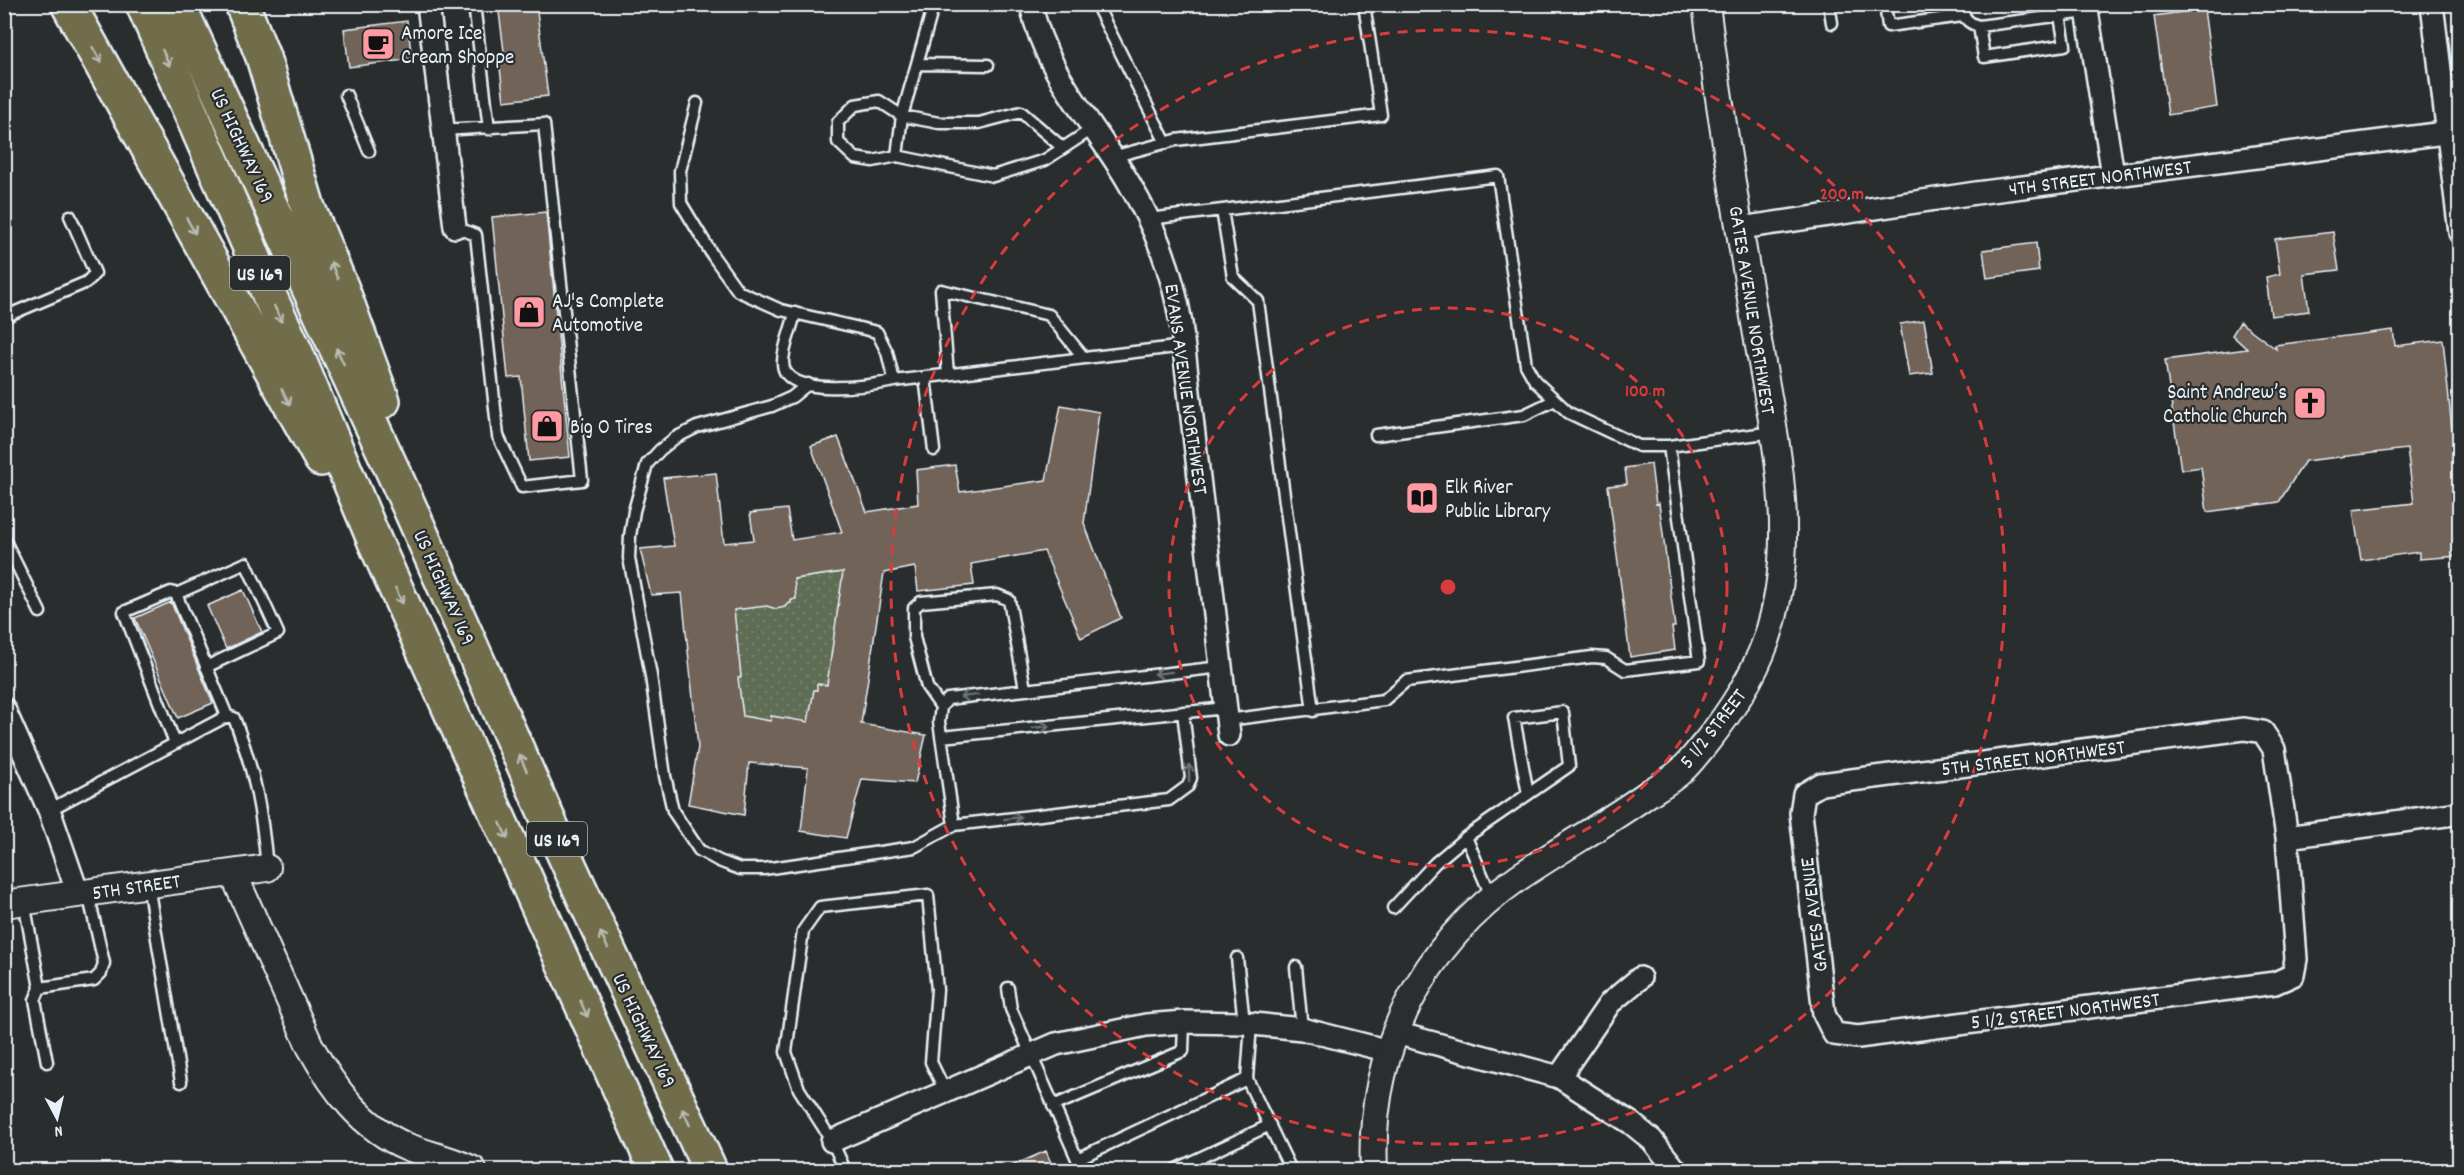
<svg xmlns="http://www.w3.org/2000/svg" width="2464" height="1175" viewBox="0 0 2464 1175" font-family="Dekko,sans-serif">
	<defs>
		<pattern id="grass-dots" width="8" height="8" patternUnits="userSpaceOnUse" patternTransform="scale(1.5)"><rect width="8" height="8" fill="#606d55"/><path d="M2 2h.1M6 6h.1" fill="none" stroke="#77826e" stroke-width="1.8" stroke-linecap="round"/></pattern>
	</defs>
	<rect width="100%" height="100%" fill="#2a2d2e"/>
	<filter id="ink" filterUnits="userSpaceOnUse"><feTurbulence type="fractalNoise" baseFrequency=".0167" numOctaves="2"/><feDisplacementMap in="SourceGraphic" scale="12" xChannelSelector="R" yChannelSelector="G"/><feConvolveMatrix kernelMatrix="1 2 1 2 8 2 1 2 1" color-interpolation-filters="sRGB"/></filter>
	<g filter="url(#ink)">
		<!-- grass -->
		<path fill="url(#grass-dots)" stroke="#a4afa6" stroke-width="1.5" d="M843,572L827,685L818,684L817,690H814L813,711H809L808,722L771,717V721L740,717L743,712L741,701H737L734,678L741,677L732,595L776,609L791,603V600L796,599L794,579Z"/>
		<!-- building -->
		<path fill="#726358" stroke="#e8f1f8" stroke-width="1.5" fill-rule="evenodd" d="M498,4H536L548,96L504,101L499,60L505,59Z
			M2204,9L2217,107L2168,115L2154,16Z
			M407,21L412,59L349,67L344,29Z
			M546,212L570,457L529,461L521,377L508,378L492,217Z
			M2333,232L2339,270L2304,274L2309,311L2271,316L2266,277L2280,274L2275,239Z
			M2036,243L2039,271L1987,278L1983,250Z
			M1924,320L1933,373L1909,376L1900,324Z
			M2240,322L2276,349L2275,345L2393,330L2395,346L2443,340L2460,510V556L2419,559V552L2361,560L2353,510L2414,503L2407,449L2305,461L2279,502L2207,512L2201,467L2181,470L2165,360L2247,349L2232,335Z
			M1061,405L1099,412L1084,523L1121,618L1081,638L1044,551L971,564L974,585L918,591L915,567L884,573L861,724L926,735L915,783L862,779L846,838L801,831L808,768L749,763L744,815L688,804L698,747L682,593L651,595L640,549L674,546L663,478L716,473L724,543L754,540L750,513L787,509L792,540L842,532L811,446L838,437L867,512L918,504L916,470L955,465L960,492L1046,480ZM843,572L827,685L817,684V690H814L808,722L771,716V721L743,716L738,678L741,677L734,610L767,606L776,609L785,607L787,604L791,603V600L796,599L794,579Z
			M1651,464L1656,504L1659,503L1675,627H1672L1675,650L1630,657L1608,486L1627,484L1625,468Z
			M243,590L262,632L226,649L207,606Z
			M171,602L213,703L178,718L135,618Z
			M1046,1151L1054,1170H1002Z"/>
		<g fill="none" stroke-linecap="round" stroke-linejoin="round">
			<!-- service casing -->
			<g stroke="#e8f1f8" stroke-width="15">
				<path id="service" d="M474,4L489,129
					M1096,4L1166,143
					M1829,4L1832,23
					M1885,4L1888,26L1962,16
					M1961,4C1963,17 1967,23 1979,26L2087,12
					M1979,26L1984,57L2065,45L2060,16
					M917,64L988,65
					M346,95L369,151
					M697,103L680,171L681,203L713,256L738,291L781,310L877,332L887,352L894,381L1184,346
					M443,130L544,124L582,480L522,487L498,436L476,235L455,227
					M1063,148L1021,112L979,123H939L902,116L879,101L855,105L838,122V142L855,158L873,161L897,156L993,176L1045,160L1092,129
					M897,156L902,116L934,4
					M1112,157L1176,140L1381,115L1364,4
					M1222,210L1233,277L1258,301L1313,711
					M1149,219L1498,176L1526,365L1535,381L1569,413L1639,446H1669L1699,661L1625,670L1606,658L1592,657L1406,681L1384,700L1227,720
					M795,313C792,328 783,347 783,362C782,400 874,385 895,381
					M4,317L87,282L95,273L70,216
					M948,374L941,290L1049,315L1084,358
					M925,377L934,450
					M808,384L792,397L772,406L697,427L675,438L660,450L647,464L634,511L630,536L629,558L651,676L665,776L673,811L699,850L719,861L740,869H764L914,847L954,825L1169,800L1188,786L1191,778L1183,712
					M1376,435L1524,415L1555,400
					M1669,446L1773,432
					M4,539L40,612
					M206,667L278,633L246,563L176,594L227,716
					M941,707L927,687L914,637V608L921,602L997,595L1009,600L1025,689
					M941,737L1226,708
					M175,743L124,612L171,592L176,594
					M49,810L227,716L234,718C255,771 262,812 267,868
					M954,825L939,722L941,707L948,699L1221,667
					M148,885L181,1082
					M1492,898L1466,837L1569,766L1563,712L1514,718L1528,794
					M24,902L40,988
					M1393,908L1435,863L1466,837
					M1237,958L1244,1023
					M1296,967L1302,1029
					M1008,988L1011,1009L1082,1170
					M47,1062L35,1000L40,988L94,980L101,973L104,963L88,893
					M1247,1079L1291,1170
					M1053,1106L1183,1051L1184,1022
					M1077,1159L1247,1079L1251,1024
					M845,1170L832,1141L799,1089L786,1052L803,931L820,907L928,895L937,990L931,1062L945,1091
					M1174,1170L1270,1125"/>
			</g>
			<!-- minor casing -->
			<g stroke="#e8f1f8" stroke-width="26">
				<path id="minor" d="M428,4L455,227
					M1031,4C1044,73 1095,124 1129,183C1156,229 1172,270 1181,323L1229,735
					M2086,4L2113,175
					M2432,4L2460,233
					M1741,228L1976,193L2460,131
					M4,709L49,810L78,894
					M2244,729L2263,732L2274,749L2287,837L2296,959L2293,975L2275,983L1858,1037L1834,1034L1824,1014L1801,813L1804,794L1821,784Z
					M2287,837L2460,813
					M1396,1033L1559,1077L1631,1123L1652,1140L1676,1170
					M1559,1077L1610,1003L1640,978
					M832,1141L1056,1044L1146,1025L1184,1022L1244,1023L1302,1029L1389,1051"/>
			</g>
			<!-- tertiary casing -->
			<g stroke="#e8f1f8" stroke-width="30">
				<path id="tertiary" d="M233,873L310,1046C333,1088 362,1128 408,1147C429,1155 453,1160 473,1170
					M4,904L267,868
					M1374,1170C1368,1051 1422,945 1519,877C1562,848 1607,823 1649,793C1660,786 1673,779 1682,770C1690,763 1697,753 1704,745C1730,713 1752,680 1766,641C1803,535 1771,424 1754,317C1737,213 1719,109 1706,4"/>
			</g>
			<!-- motorway casing -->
			<g stroke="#e8f1f8" stroke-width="38">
				<path id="motorway" d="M68,4L321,459
					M143,4L248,243L269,295L297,355L375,542L656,1170
					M178,4L408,504L551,826L710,1170
					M242,4L263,57L308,208L342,289L383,401"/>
			</g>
			<!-- service -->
			<use href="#service" stroke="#2a2d2e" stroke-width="10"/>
			<!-- minor -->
			<use href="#minor" stroke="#2a2d2e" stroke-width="21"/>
			<!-- tertiary -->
			<use href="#tertiary" stroke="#2a2d2e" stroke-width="26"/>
			<!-- motorway -->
			<use href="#motorway" stroke="#716d4b" stroke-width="33"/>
		</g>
		<!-- one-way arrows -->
		<defs><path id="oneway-shaft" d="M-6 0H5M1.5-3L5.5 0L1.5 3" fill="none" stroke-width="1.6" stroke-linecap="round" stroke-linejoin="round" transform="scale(1.5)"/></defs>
		<g stroke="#b8bcb3">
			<use href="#oneway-shaft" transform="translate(97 55) rotate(60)"/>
			<use href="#oneway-shaft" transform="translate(166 58) rotate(66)"/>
			<use href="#oneway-shaft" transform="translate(191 226) rotate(61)"/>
			<use href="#oneway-shaft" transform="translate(334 270) rotate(-112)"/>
			<use href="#oneway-shaft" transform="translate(278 314) rotate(65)"/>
			<use href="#oneway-shaft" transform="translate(340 356) rotate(-115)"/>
			<use href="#oneway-shaft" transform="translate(286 397) rotate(61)"/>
			<use href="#oneway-shaft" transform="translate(399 596) rotate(66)"/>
			<use href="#oneway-shaft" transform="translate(523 763) rotate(-114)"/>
			<use href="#oneway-shaft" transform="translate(504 831) rotate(66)"/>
			<use href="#oneway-shaft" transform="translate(604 940) rotate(-115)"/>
			<use href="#oneway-shaft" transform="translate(584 1009) rotate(66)"/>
			<use href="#oneway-shaft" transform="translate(686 1117) rotate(-115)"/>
		</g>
		<g stroke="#6c7275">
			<use href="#oneway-shaft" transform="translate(1163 673) rotate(173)"/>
			<use href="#oneway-shaft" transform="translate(969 696) rotate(173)"/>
			<use href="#oneway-shaft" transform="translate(1041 727) rotate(-6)"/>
			<use href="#oneway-shaft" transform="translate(1189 773) rotate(-91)"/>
			<use href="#oneway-shaft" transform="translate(1013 818) rotate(-7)"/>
		</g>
	</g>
	<!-- distance rings -->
	<g fill="none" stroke="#d83c3d" stroke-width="3" stroke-dasharray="10 8">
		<circle cx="1448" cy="587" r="279"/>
		<circle cx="1448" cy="587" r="557"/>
	</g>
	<!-- icons -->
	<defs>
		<g id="cafe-square" transform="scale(1.725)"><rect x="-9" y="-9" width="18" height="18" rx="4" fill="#ff9aa2" stroke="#2a2d2e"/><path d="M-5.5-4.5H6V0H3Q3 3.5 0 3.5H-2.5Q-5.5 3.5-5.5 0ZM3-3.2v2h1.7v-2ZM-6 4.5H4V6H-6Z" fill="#111"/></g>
		<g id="shop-square" transform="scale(1.725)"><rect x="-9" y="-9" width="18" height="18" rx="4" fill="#ff9aa2" stroke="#2a2d2e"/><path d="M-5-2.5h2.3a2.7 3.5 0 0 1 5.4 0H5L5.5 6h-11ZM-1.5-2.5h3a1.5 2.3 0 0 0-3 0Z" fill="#111"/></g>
		<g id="church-square" transform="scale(1.725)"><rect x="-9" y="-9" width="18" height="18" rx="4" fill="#ff9aa2" stroke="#2a2d2e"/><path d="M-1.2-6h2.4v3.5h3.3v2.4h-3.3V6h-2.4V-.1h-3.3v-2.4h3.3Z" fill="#111"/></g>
		<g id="library-square" transform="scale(1.725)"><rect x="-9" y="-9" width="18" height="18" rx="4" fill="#ff9aa2" stroke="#2a2d2e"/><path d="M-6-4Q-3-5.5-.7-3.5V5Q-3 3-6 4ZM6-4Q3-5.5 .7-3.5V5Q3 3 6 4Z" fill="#111"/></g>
	</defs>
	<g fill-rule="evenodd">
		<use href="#cafe-square" x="378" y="44"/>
		<use href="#shop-square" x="529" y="312"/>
		<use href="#church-square" x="2310" y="403"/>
		<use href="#shop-square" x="547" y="426"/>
		<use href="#library-square" x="1422" y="498"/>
	</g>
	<g text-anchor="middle" stroke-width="4.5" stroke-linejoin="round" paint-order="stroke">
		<!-- shield labels -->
		<g fill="#2a2d2e" stroke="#afb6bb" stroke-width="1.5">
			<rect x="230" y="256" width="60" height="34" rx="4.5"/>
			<rect x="527" y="822" width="60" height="34" rx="4.5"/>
		</g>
		<g font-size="20" font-weight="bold" fill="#e8f1f8">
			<text x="260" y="280">US 169</text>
			<text x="557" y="846">US 169</text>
		</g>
		<!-- poi labels -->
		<g font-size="21" fill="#e8f1f8" stroke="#2a2d2e" text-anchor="start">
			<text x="401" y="39">Amore Ice<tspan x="401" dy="24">Cream Shoppe</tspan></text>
			<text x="552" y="307">AJ's Complete<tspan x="552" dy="24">Automotive</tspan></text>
			<text x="2287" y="398" text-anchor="end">Saint Andrew’s<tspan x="2287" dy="24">Catholic Church</tspan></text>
			<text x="570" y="433">Big O Tires</text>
			<text x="1445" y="493">Elk River<tspan x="1445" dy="24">Public Library</tspan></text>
		</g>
		<!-- street labels -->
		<g font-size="21" fill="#e8f1f8" stroke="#2a2d2e">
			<text transform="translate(243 145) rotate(65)" y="7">US HIGHWAY 169</text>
			<text transform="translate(2100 177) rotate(-7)" y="7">4TH STREET NORTHWEST</text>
			<text transform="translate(1753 310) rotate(81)" y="7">GATES AVENUE NORTHWEST</text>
			<text transform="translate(1187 389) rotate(82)" y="7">EVANS AVENUE NORTHWEST</text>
			<text transform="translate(445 587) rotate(66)" y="7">US HIGHWAY 169</text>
			<text transform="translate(1712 728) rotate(-52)" y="7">5 1/2 STREET</text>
			<text transform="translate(2033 757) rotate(-7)" y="7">5TH STREET NORTHWEST</text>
			<text transform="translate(136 886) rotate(-8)" y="7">5TH STREET</text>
			<text transform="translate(1813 915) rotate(-97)" y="7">GATES AVENUE</text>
			<text transform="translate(2065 1010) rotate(-7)" y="7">5 1/2 STREET NORTHWEST</text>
			<text transform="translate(645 1030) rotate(65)" y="7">US HIGHWAY 169</text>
		</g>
	</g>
	<circle cx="1448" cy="587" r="9" fill="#d83c3d" stroke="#2a2d2e" stroke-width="3"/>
	<g font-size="18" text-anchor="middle" font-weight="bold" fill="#d83c3d" stroke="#2a2d2e" stroke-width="4.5" stroke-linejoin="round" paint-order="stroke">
		<text x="1842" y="199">200 m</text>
		<text x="1645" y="396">100 m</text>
	</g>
	<!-- margin -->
	<rect width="2464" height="1175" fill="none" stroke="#2a2d2e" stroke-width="24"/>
	<rect x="12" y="12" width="2440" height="1151" fill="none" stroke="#e8f1f8" stroke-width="2" filter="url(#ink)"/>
	<!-- north arrow -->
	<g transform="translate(57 1118) rotate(173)" stroke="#2a2d2e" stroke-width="4.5" paint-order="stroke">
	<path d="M0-4.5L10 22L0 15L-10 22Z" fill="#e8f1f8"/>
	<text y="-9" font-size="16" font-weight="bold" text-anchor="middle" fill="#e8f1f8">N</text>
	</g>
</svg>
